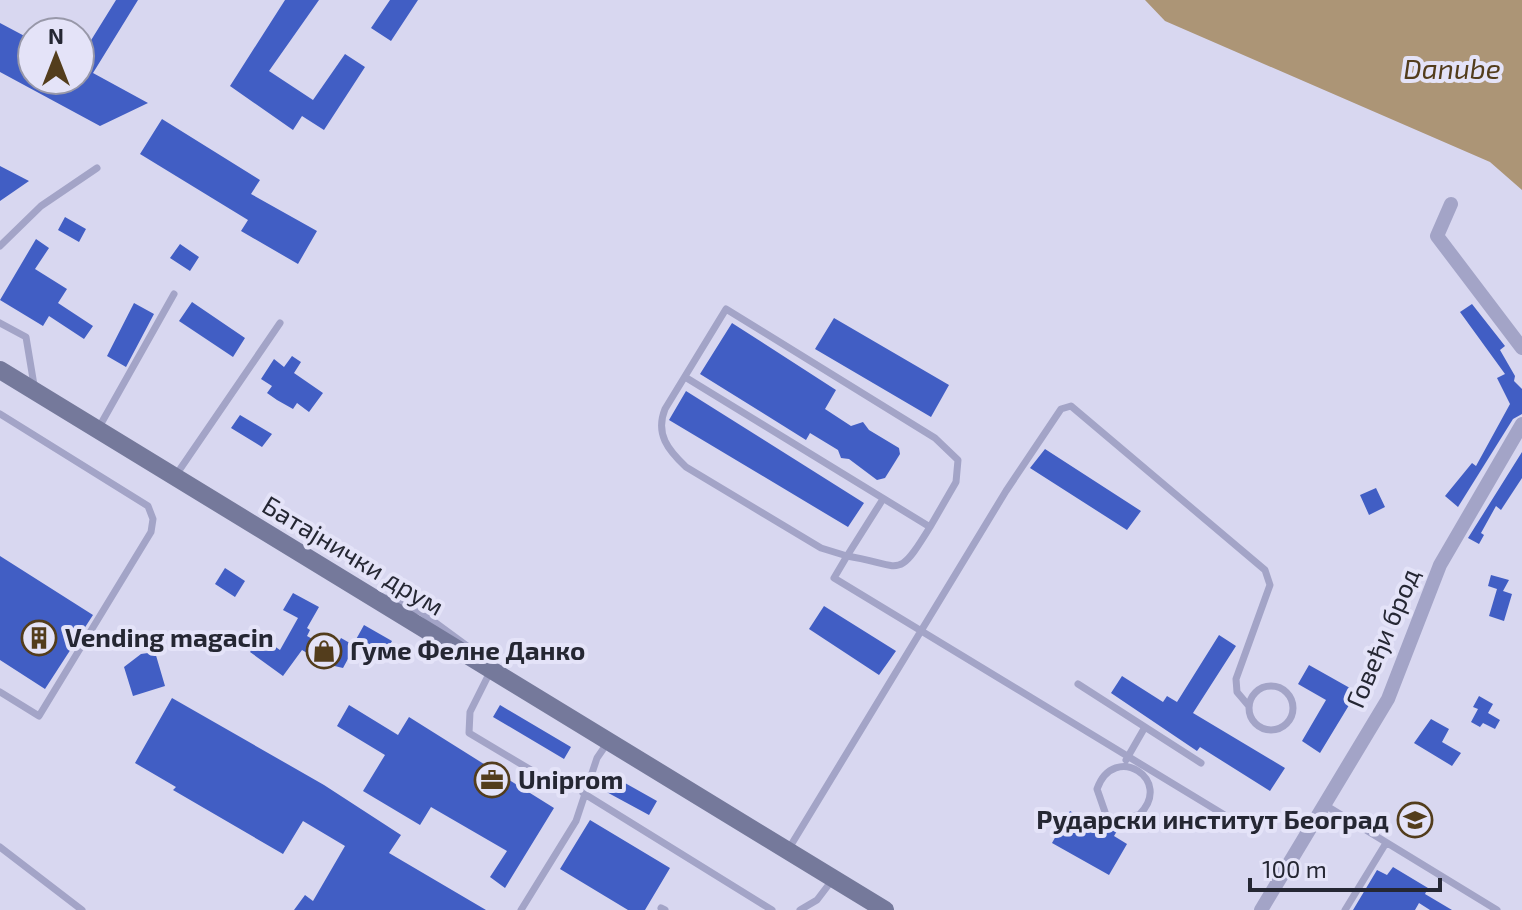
<svg xmlns="http://www.w3.org/2000/svg" width="1522" height="910" viewBox="0 0 1522 910" font-family="'Exo 2',sans-serif">
	<rect width="100%" height="100%" fill="#d8d7f0"/>
	<!-- water -->
	<path fill="#ac9576" d="M1145,0H1522V190L1490,162L1165,21Z"/>
	<!-- building -->
	<path fill="#415ec4" d="M116,0H138L93,73L148,103L100,126L0,72V23L32,40V80H80V58Z
		M285,0H319L269,71L313,100L345,54L365,67L324,130L302,116L293,130L230,86Z
		M390,0H418L391,41L371,28Z
		M162,119L260,180L251,194L317,231L298,264L241,231L248,220L140,154Z
		M0,166L29,181L0,201Z
		M65,217L86,229L79,242L58,230Z
		M36,239L49,248L35,269L67,289L58,303L93,326L84,339L49,316L43,326L0,300Z
		M180,244L199,257L190,271L170,258Z
		M192,302L245,338L233,357L179,321Z
		M134,303L154,314L126,367L107,356Z
		M1472,304L1505,346L1500,350L1515,376L1514,381L1522,389V414L1513,419L1458,507L1445,496L1472,463L1476,466L1510,404L1497,378L1505,374L1460,312Z
		M834,318L949,385L931,417L815,349Z
		M732,323L836,390L825,409L851,426L863,422L869,430L899,448L900,454L885,478L877,480L849,459L841,458L838,450L810,433L806,440L700,374Z
		M292,356L301,362L294,373L323,393L309,412L297,403L293,409L277,400L267,393L272,386L261,379L274,359L284,367Z
		M686,391L864,503L848,527L669,420Z
		M240,415L272,434L262,447L231,428Z
		M1045,449L1141,511L1127,530L1030,468Z
		M1522,452V478L1501,510L1496,506L1481,533L1484,535L1479,544L1468,538Z
		M1376,488L1385,507L1369,515L1360,495Z
		M0,556L93,615L45,689L0,660Z
		M225,568L245,581L235,597L215,584Z
		M1491,575L1509,580L1503,591L1512,594L1504,621L1489,616L1497,589L1488,586Z
		M293,593L319,607L307,628L310,630L307,636L334,651L341,638L355,646L343,668L326,664L302,650L283,676L250,652L261,637L280,650L298,618L283,610Z
		M824,606L896,651L879,675L809,629Z
		M364,625L392,641L382,659L354,643Z
		M1219,635L1236,646L1193,713L1285,768L1270,791L1200,747L1197,751L1111,693L1122,676L1163,702L1167,696L1177,702Z
		M155,652L165,686L133,696L124,667L141,654Z
		M1309,665L1357,692L1320,753L1302,741L1326,700L1298,684Z
		M1479,696L1493,704L1488,713L1500,720L1495,729L1483,723L1480,727L1471,722L1478,709L1473,707Z
		M172,698L324,785L401,835L389,853L486,910H294L305,895L313,901L345,846L303,821L283,854L173,790L176,787L135,763Z
		M349,705L398,735L409,717L554,808L505,888L490,877L507,851L431,807L420,825L363,791L385,755L337,726Z
		M500,705L571,747L564,759L493,717Z
		M1431,719L1449,729L1442,742L1461,753L1452,766L1414,743Z
		M609,774L657,801L649,815L601,789Z
		M1070,811L1089,821L1091,817L1100,822L1108,818L1109,827L1117,831L1114,836L1127,844L1109,875L1052,843Z
		M590,820L670,868L645,910H628L560,869Z
		M1393,867L1428,888L1425,894L1452,910H1430L1419,903L1415,910H1353L1377,870L1387,875Z"/>
	<g fill="none" stroke-linecap="round" stroke-linejoin="round">
		<!-- service -->
		<path stroke="#a3a4c7" stroke-width="7" d="M0,246L41,206L97,168
			M0,323L26,337L34,385
			M685,377L930,527L956,482L958,460L935,438L726,309L665,409C655,434 668,450 686,467L821,548L847,556L883,499
			M0,414L148,506L153,519L151,532L39,716L0,692
			M98,429L174,294
			M176,475L280,323
			M930,527C896,582 903,565 847,556L834,578L1241,825
			M386,598L421,612L470,648
			M490,672L470,712L469,733L531,770
			M1078,684L1201,763
			M1249 708a22 22 0 1 1 44 0a22 22 0 1 1-44 0Z
			M1126,760L1145,727
			M583,793L772,910
			M1325,805L1497,910
			M1105,812L1097,789C1114,741 1175,780 1139,815L1114,818
			M0,847L82,910
			M788,850L1006,491L1061,409L1071,406L1265,570L1270,585L1236,679L1237,692L1248,705
			M661,908L665,910
			M521,910L576,821L597,758L608,742
			M800,910L817,900L833,879
			M1345,910L1386,843"/>
		<!-- minor -->
		<path stroke="#a3a4c7" stroke-width="14" d="M1451,204L1437,236L1522,348
			M1261,910L1388,699L1440,565L1522,424"/>
		<!-- secondary -->
		<path stroke="#75799b" stroke-width="18" d="M0,370L885,910"/>
	</g>
	<!-- icons -->
	<defs>
		<g id="building-ring" transform="scale(1.8)"><circle r="9.5" fill="#e4e3f8" stroke="#533d1c" stroke-width="1.5"/><path d="M-4-6H4V6H1V3H-1V6H-4ZM-2.5-4.3h1.7v1.8h-1.7ZM.8-4.3h1.7v1.8H.8ZM-2.5-1h1.7V.8h-1.7ZM.8-1h1.7V.8H.8Z" fill="#533d1c"/></g>
		<g id="shop-ring" transform="scale(1.8)"><circle r="9.5" fill="#e4e3f8" stroke="#533d1c" stroke-width="1.5"/><path d="M-5-2.5h2.3a2.7 3.5 0 0 1 5.4 0H5L5.5 6h-11ZM-1.5-2.5h3a1.5 2.3 0 0 0-3 0Z" fill="#533d1c"/></g>
		<g id="office-ring" transform="scale(1.8)"><circle r="9.5" fill="#e4e3f8" stroke="#533d1c" stroke-width="1.5"/><path d="M-6-3h4V-5.5h4V-3h4V5H-6ZM-1-4.5V-3h2v-1.5ZM-6 0V1H6V0Z" fill="#533d1c"/></g>
		<g id="university-ring" transform="scale(1.8)"><circle r="9.5" fill="#e4e3f8" stroke="#533d1c" stroke-width="1.5"/><path d="M0-5L7-2L0 1L-7-2ZM-4 1L0 2.5L4 1V4Q0 6-4 4Z" fill="#533d1c"/></g>
	</defs>
	<g fill-rule="evenodd">
		<use href="#building-ring" x="39" y="638"/>
		<use href="#shop-ring" x="324" y="651"/>
		<use href="#office-ring" x="492" y="780"/>
		<use href="#university-ring" x="1415" y="820"/>
	</g>
	<g text-anchor="middle" stroke-width="8" stroke-linejoin="round" paint-order="stroke">
		<!-- street labels -->
		<g font-size="26" fill="#252733" stroke="#e4e3f8">
			<text transform="translate(353 556) rotate(31)" y="9">Батајнички друм</text>
			<text transform="translate(1383 638) rotate(-67)" y="9">Говеђи брод</text>
		</g>
		<!-- poi labels -->
		<g font-size="26" font-weight="bold" fill="#252733" stroke="#e4e3f8" text-anchor="start">
			<text x="65" y="647">Vending magacin</text>
			<text x="350" y="660">Гуме Фелне Данко</text>
			<text x="518" y="789">Uniprom</text>
			<text x="1389" y="829" text-anchor="end">Рударски институт Београд</text>
		</g>
		<!-- water labels -->
		<g font-size="28" font-style="italic" fill="#533d1c" stroke="#e4e3f8">
			<text x="1452" y="79">Danube</text>
		</g>
	</g>
	<!-- north arrow -->
	<g transform="translate(56 56)"><circle r="38" fill="#e4e3f8" stroke="#9898a9" stroke-width="2"/>
	<path d="M0-6L14 30L0 20L-14 30Z" fill="#533d1c"/>
	<text y="-12" font-size="22" font-weight="bold" text-anchor="middle" fill="#252733">N</text>
	</g>
	<!-- scale -->
	<path d="M1250 878v12h190v-12" fill="none" stroke="#252733" stroke-width="4"/>
	<text x="1262" y="878" font-size="24" fill="#252733" stroke="#e4e3f8" stroke-width="6" paint-order="stroke">100 m</text>
</svg>
